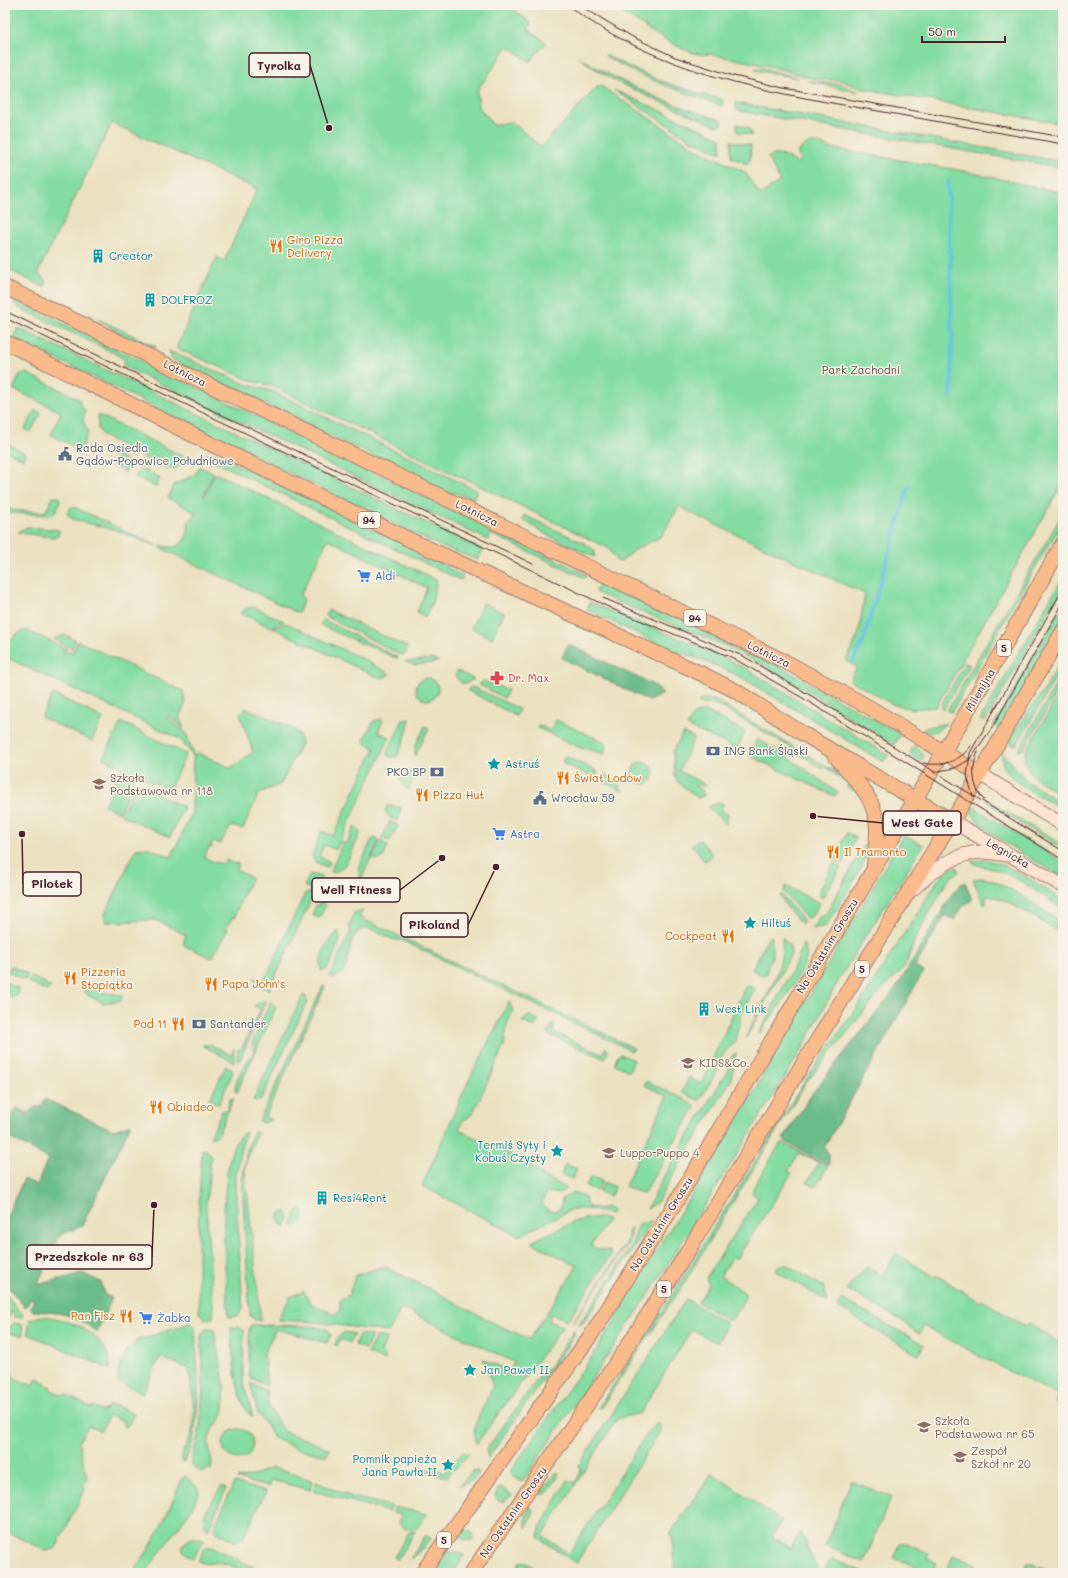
<svg xmlns="http://www.w3.org/2000/svg" width="1068" height="1578" viewBox="0 0 1068 1578" font-family="Mali,sans-serif">
	<rect width="100%" height="100%" fill="#f7f3e8"/>
	<filter id="ink" filterUnits="userSpaceOnUse"><feTurbulence type="fractalNoise" baseFrequency=".025" numOctaves="2"/><feDisplacementMap in="SourceGraphic" scale="8" xChannelSelector="R" yChannelSelector="G"/><feConvolveMatrix kernelMatrix="1 2 1 2 8 2 1 2 1" color-interpolation-filters="sRGB"/></filter>
	<filter id="wash" filterUnits="userSpaceOnUse"><feTurbulence type="fractalNoise" baseFrequency=".012" numOctaves="4" result="noise"/><feDisplacementMap in="SourceGraphic" scale="16" xChannelSelector="R" yChannelSelector="G"/><feGaussianBlur stdDeviation="0.9" result="paint"/><feColorMatrix in="noise" values="0 0 0 0 0 0 0 0 0 0 0 0 0 0 0 0 0 1.4 0 .05"/><feComposite in="paint" operator="in"/></filter>
	<g filter="url(#wash)">
		<rect width="100%" height="100%" fill="#ebe1c0"/>
		<!-- green -->
		<path fill="#83dca2" stroke="#667e66" d="M5,5H507L531,23L528,29L546,43L530,62L508,46L477,91L479,107L493,125L512,122L541,147L599,85L698,150L745,172L760,195L780,181L768,158C776,151 789,157 797,163L801,160L798,155V151C809,141 816,141 829,148L964,171L1063,193V483L936,707L912,709L892,704L850,680L857,667L846,660L858,636L865,594L703,519L679,506L662,536L636,549L621,562L617,561L608,548L305,402L273,386L252,381L176,348L217,257L224,261L257,189L112,123L38,272L46,282L44,287L5,268Z
			M611,5H1063V124L860,88L840,80L815,79L769,66L709,54C686,60 633,18 611,5Z
			M606,55C643,75 682,90 723,100L722,106C682,92 642,78 605,56Z
			M577,56C623,84 671,106 722,120V125L716,126C669,104 618,88 577,56Z
			M759,67L798,78L754,70Z
			M807,81L840,84L858,92Z
			M614,90L721,138V153L690,139Z
			M736,103L1063,162V168L755,114L736,110Z
			M736,124L749,128L752,135L738,132Z
			M731,141L751,145L750,161L747,164L731,157Z
			M15,300L586,574L585,578L491,534L488,540L123,366L125,360L118,355L18,307L14,302Z
			M94,317L157,347C147,354 104,323 94,317Z
			M18,328L483,550L478,560L440,546L13,338Z
			M169,351L248,385L272,391L478,491L474,498L446,491L175,361L171,358Z
			M26,373L79,399L81,405L85,411L83,421L88,432L81,450L51,435L61,412L13,389L20,374Z
			M35,410L41,413L31,432L25,429Z
			M98,415L103,417L190,460L176,468L167,469L103,436L98,429Z
			M6,443L25,453L23,459L5,450Z
			M206,454H214L429,556L463,577L462,579L460,580L207,458Z
			M116,456L130,463L126,472L112,465Z
			M200,467L214,473L203,496H205L214,475L217,474L437,580L432,603L425,617L417,612L427,588L328,539L300,596L304,599L299,612H296L161,548L162,545C179,553 190,538 188,522L196,513L168,498L174,485L194,475Z
			M140,468L160,478L156,487L135,477Z
			M53,497H59L60,502L55,513L49,515L5,513V507L12,510L42,512L46,511Z
			M71,507H74L157,546L115,530L72,519L67,513Z
			M1063,513V522L1039,561L952,712L947,711Z
			M524,515L586,544L595,551L594,557L547,535L523,520Z
			M28,527L59,530L58,536L52,537L19,533V531Z
			M1063,577V587L986,720H980Z
			M601,581L778,666L901,734L894,745C844,714 795,681 743,655C695,630 644,615 595,592Z
			M590,602C641,625 695,642 745,668L888,755L883,762L739,676L695,657L677,652L587,610Z
			M483,603L504,613L492,638L471,628Z
			M1063,605V617L999,730L994,725Z
			M254,607L258,609L284,621L271,627L240,613L247,608Z
			M328,610L407,647L406,653L401,655L326,616Z
			M324,620L397,657L398,659L324,627L320,624Z
			M286,623L361,658L390,674L383,678L377,677L273,628Z
			M26,630L67,649L63,651V654L69,651L73,652L78,641L183,691L186,703L179,717L184,729L169,716L167,718L186,733L194,756L198,753L231,768L253,752L240,714L242,711L246,708L294,729L300,736L301,744L281,784L259,793L243,829L231,826L220,844L213,841L211,846L212,848L209,847L204,857L216,863L217,862L223,864L226,860L234,864L236,863L239,864L236,870L250,877L251,880L248,887H246L234,918H232L226,928L228,929L212,958L185,946L183,943L186,935L156,920L106,922L105,914L136,849L149,848L171,857L192,812L193,756L180,739L5,657V637L13,640L15,635Z
			M65,635L75,640L72,649L54,639Z
			M432,659L439,662L415,665L405,662Z
			M1063,662V665L1017,744L1013,745L1009,740C1019,723 1032,707 1044,690C1050,681 1054,668 1063,662Z
			M965,663L969,664V667L943,710L942,709V703Z
			M457,671L474,679L467,683H461L455,676Z
			M1063,672V681L1024,749L1018,751Z
			M416 689a11 11 0 1 1 22 0a11 11 0 1 1-22 0Z
			M483,681L508,690L504,698L478,684Z
			M473,687L519,709L516,716L467,690Z
			M1063,687V749L1060,756L1063,763V796C1047,785 1022,776 1025,753Z
			M53,694L103,718L92,741L41,717Z
			M703,699H712L718,702L843,776L855,786L862,795L846,787L848,784L824,766L822,769L796,751L723,708L712,703L704,705L698,702Z
			M706,711L745,732L737,749L687,726L693,715Z
			M381,719L383,720L378,732L390,737L336,850L324,845L319,856L330,862L327,867L315,862L312,855L322,831L333,836L375,748L365,743L364,739L374,721Z
			M410,719L405,738L397,757L388,756L387,753L403,720Z
			M556,720L604,742L606,747L604,754L578,747L538,728L539,725L551,731Z
			M121,722L186,754L169,790L103,758Z
			M946,723C939,731 932,734 923,731L925,728Z
			M425,726L429,728L415,756V747Z
			M683,733L694,738L679,771L706,785L705,787L698,784L696,787L703,791L702,793L705,795L698,798L678,782L675,777L673,751Z
			M757,739L788,757L838,793L835,796L832,795L750,756Z
			M915,745L924,756L921,761L909,754Z
			M1003,753L1028,782L1063,804V809C1047,800 993,775 1003,753Z
			M565,756L598,772L595,778L562,763Z
			M632 773a11 11 0 1 1 22 0a11 11 0 1 1-22 0Z
			M121,769L136,776L119,813L104,805Z
			M408,771L416,774L408,790L405,788L400,778Z
			M604,774L616,780L623,791L603,782Z
			M136,784L184,807L170,837L121,815Z
			M985,799L1063,845V849L994,807Z
			M719,802L724,804L720,811L728,814L726,824L708,807Z
			M387,806L401,807L399,819L397,821L390,818L385,810Z
			M971,806L1063,862V877C1046,867 967,826 971,806Z
			M390,821L398,826L390,841L382,838Z
			M354,827L359,830L360,833C354,846 347,874 330,872L343,843L348,842Z
			M872,831C869,863 848,890 831,918L826,926L812,929L820,916L826,914Z
			M847,833L856,838L843,863L834,859Z
			M903,835L923,845L841,976L802,1049L736,1156L646,1299L522,1482L509,1473L597,1349L621,1310L646,1267L724,1143Z
			M375,838L379,840L361,880L358,870L372,839Z
			M700,840L712,854L705,862L697,850L691,845Z
			M381,841L388,846L383,858L376,860L372,858Z
			M987,860C1012,865 1042,887 1063,901V909C1042,896 1020,878 997,870C988,866 978,868 971,861Z
			M833,863L841,867L822,898L818,894Z
			M956,866L959,872L952,876L945,885L916,937L907,962L901,971L885,986L805,1084L681,1288L600,1409L598,1408L664,1308L805,1081L864,997L938,880L947,871Z
			M310,874L322,877L269,990L257,984L254,978L265,979L305,893H310V889L304,886Z
			M982,878C1005,881 1042,910 1063,923V934L1008,902L995,897L987,896L986,904H984L973,879Z
			M785,886L820,903L811,917L806,918L784,892Z
			M781,894L804,921L802,924L788,909L780,896Z
			M322,903L326,905L319,918L312,915L316,906Z
			M361,910H363L359,917L634,1048L632,1051L401,940C390,943 376,925 363,929C342,937 356,971 334,978L328,976L331,973L351,931L349,925L354,913Z
			M338,931L340,941L328,968L322,971C316,958 328,940 338,931Z
			M769,936L772,937V956L765,976L752,970Z
			M782,937L790,946L791,954L746,1038C759,1003 785,977 782,937Z
			M803,944C806,949 807,954 806,959C801,979 772,1016 759,1033L797,961Z
			M11,966L28,974L25,980L8,972Z
			M31,976L51,987L46,991L28,982Z
			M5,982L18,988L19,992L18,995L5,1000Z
			M86,985L104,993L123,995L121,1001L103,1003L87,995L88,993L83,991Z
			M746,985L755,989L743,1011L734,1044L726,1050L717,1065L711,1062Z
			M323,986L325,987L265,1117L272,1120L263,1123L259,1121Z
			M303,995L306,997L307,1002L261,1100L256,1101L253,1100Z
			M266,1000L240,1060L237,1061L238,1049L241,1050L261,1009L254,1006Z
			M271,1001L276,1008L274,1012L237,1092L235,1091C235,1077 247,1062 255,1050L252,1043Z
			M509,1002L513,1011L507,1025L504,1046L473,1113L468,1118L463,1119L459,1130L526,1162L548,1179L567,1188L559,1194L550,1192L545,1195L542,1202L547,1210C556,1214 563,1208 562,1199L574,1192L585,1197L587,1206L598,1209L607,1207L614,1210L611,1214L588,1209H572L519,1236L422,1186L468,1082Z
			M529,1016L539,1020L535,1027L522,1022Z
			M555,1023L553,1032L602,1054L606,1047L608,1052L605,1059L547,1034L552,1025Z
			M202,1045H212L231,1055L234,1048V1062Z
			M736,1053L731,1080L657,1202L647,1209L664,1176L729,1068L732,1056Z
			M620,1054L634,1060L629,1071L614,1064L617,1056Z
			M710,1065L718,1070L700,1099L698,1100L682,1093L689,1077L702,1084Z
			M226,1066L231,1068L233,1072L219,1104L209,1100Z
			M646,1081L694,1104L695,1107L644,1193L642,1194L625,1186L667,1096L644,1085Z
			M234,1098L218,1134L214,1137H210L222,1111L227,1110L230,1099Z
			M246,1132L242,1143L235,1181L243,1309L238,1316L229,1317C226,1288 213,1145 246,1132Z
			M254,1132L258,1133C251,1147 245,1157 245,1172L261,1320H255L250,1316L242,1183L247,1148Z
			M783,1143L827,1166V1168L815,1187L807,1182L819,1163L799,1153L788,1171L792,1173L737,1258L733,1257L720,1276L745,1293V1298L731,1320H728L698,1302L709,1285L706,1278L758,1198L753,1194V1188L780,1144Z
			M202,1149L207,1150L211,1157L206,1205L213,1306V1318L205,1319L199,1313C197,1258 198,1204 202,1149Z
			M566,1164L577,1169L572,1179L561,1174Z
			M591,1176L602,1181L597,1191L586,1186Z
			M604,1182L615,1187L610,1197L599,1192Z
			M300,1209L304,1212C305,1221 300,1226 291,1226L296,1213Z
			M283,1212H286L289,1218L284,1228L278,1220L279,1214Z
			M588,1218H601L608,1220L591,1245L597,1249L610,1251L611,1255L568,1320L551,1314L549,1321L563,1326L476,1444L474,1427L493,1386L483,1359L510,1371L514,1362L401,1308L389,1332L315,1322L278,1320C280,1311 287,1306 290,1297L304,1291L310,1303L333,1314H337L340,1310V1300L349,1295L355,1276L381,1267H385L440,1294L495,1324L530,1339L577,1266L531,1242L573,1222Z
			M652,1221L583,1323L579,1324L632,1245L638,1224Z
			M629,1228H631L628,1244L573,1322L627,1242Z
			M896,1253L934,1277L936,1275L980,1302L982,1300L1026,1327L1029,1324L1063,1345V1364L1056,1376L1063,1381V1406L1055,1403L1058,1395L1004,1369L924,1326L920,1334L911,1329L906,1323L846,1289L867,1267L882,1276Z
			M779,1265H787L824,1287L828,1302L776,1271Z
			M5,1294L23,1315L22,1317H14L12,1311L10,1312V1316L5,1321Z
			M686,1299L726,1323L727,1325L717,1343L692,1329L640,1413L617,1419L543,1536L569,1554L646,1435L656,1424H659L662,1428L577,1562L573,1561L539,1538L540,1528L568,1480L575,1483L581,1471L579,1465Z
			M842,1299L924,1345L918,1355L837,1307Z
			M42,1316C71,1319 110,1335 110,1369L28,1334L30,1319Z
			M14,1323L22,1325L23,1336L5,1332Z
			M190,1323L195,1327C197,1364 204,1431 184,1462L182,1461C181,1450 189,1442 192,1432C197,1412 191,1389 189,1369L160,1357L143,1393L119,1382L118,1372L127,1349L134,1346L136,1341Z
			M251,1325L309,1326L327,1329L331,1334L327,1343L276,1329L264,1353L267,1386L249,1377V1328Z
			M231,1327H239L244,1331L243,1380L253,1417C235,1406 232,1347 231,1327Z
			M214,1328C216,1353 229,1386 223,1413C221,1423 210,1428 209,1439C207,1450 214,1459 211,1470L208,1468L206,1471L200,1472L190,1463C206,1423 203,1378 201,1336L206,1329Z
			M574,1330V1336L488,1458L486,1450L539,1377L546,1372Z
			M345,1332L354,1334L350,1343L341,1339L337,1346L334,1345L338,1337Z
			M359,1334L372,1336L366,1349L355,1345Z
			M376,1336L387,1338L381,1352L385,1357V1361L368,1353Z
			M10,1374L13,1375L12,1377L33,1386L37,1378L40,1379V1381L51,1387L50,1389L64,1396L65,1394L91,1408L92,1406L104,1411L107,1407L114,1405L134,1414L129,1424L125,1427L123,1426L124,1422L109,1415L101,1431L88,1426L79,1442L87,1478L83,1485L85,1489L56,1548L47,1551L5,1531V1382Z
			M250,1383L267,1392L269,1407L283,1431L330,1449L326,1456L295,1448L274,1438L265,1423L258,1414Z
			M223 1444a15 15 0 1 1 30 0a15 15 0 1 1-30 0Z
			M463,1452L469,1454L447,1477L428,1473V1470L420,1468L445,1472Z
			M272,1468L295,1473L312,1481L310,1490L271,1480L268,1487L237,1479L251,1476Z
			M477,1470L479,1473L472,1481L459,1486L472,1471Z
			M557,1472L559,1474L548,1492L541,1495L539,1493Z
			M712,1473L782,1521L772,1536L790,1548L801,1532L818,1571L822,1573H683L674,1568L672,1537L670,1534Z
			M185,1476L198,1488L199,1494L190,1511L145,1573H132C155,1545 169,1509 183,1477Z
			M851,1481L891,1497L864,1562L825,1546Z
			M316,1482L352,1497L391,1506L390,1512L313,1491Z
			M234,1483L266,1491L243,1538L237,1542L218,1533L214,1528Z
			M222,1486L226,1489L208,1530C197,1516 214,1499 222,1486Z
			M500,1486L512,1495L503,1502L498,1501L495,1496Z
			M530,1506L534,1513L526,1528V1516Z
			M394,1507L427,1514L417,1528L405,1529L399,1524L401,1515L393,1513Z
			M467,1530L473,1533V1541L458,1538L463,1531Z
			M415,1531L398,1560L394,1557L409,1532Z
			M426,1535L431,1539L412,1559L411,1558Z
			M192,1538H197L204,1541L193,1558C186,1555 182,1552 183,1544Z
			M901,1542L929,1553L927,1558L937,1563L932,1573L894,1558Z
			M205,1547H212L255,1568L260,1573C241,1573 239,1567 223,1563C212,1560 211,1567 198,1561Z
			M448,1551L465,1555L452,1573H433Z
			M953,1555L976,1564L973,1573H946Z
			M831,1559L866,1573H823Z
			M523,1562H526L542,1573H515L520,1563Z
			M1027,1562L1055,1573H1023Z"/>
		<!-- forest -->
		<path fill="#6abc88" stroke="#5a6e5a" d="M568,644L655,686L663,694L649,701L562,658Z
			M965,882L972,900L963,906L954,920L945,915L915,967L923,972L824,1148L829,1154V1165L786,1142L783,1139L813,1092L897,987L952,894L960,885Z
			M45,1099L113,1130L131,1124L82,1226L60,1235L37,1285L82,1273L101,1282L104,1294L112,1298L97,1332C72,1313 63,1313 33,1311L31,1307L34,1300L30,1299L27,1306L25,1307L5,1284V1220L24,1179L37,1185L48,1158L5,1136V1127L17,1108L28,1113L35,1107H41Z"/>
		<g fill="none" stroke-linecap="round" stroke-linejoin="round">
			<!-- stream -->
			<path stroke="#66c4e4" stroke-width="3.5" d="M948,181L952,335L951,397
				M853,661L863,642L909,485"/>
		</g>
	</g>
	<g filter="url(#ink)">
		<g fill="none" stroke-linecap="round" stroke-linejoin="round">
			<!-- secondary casing -->
			<g stroke="#9a8076" stroke-width="15">
				<path id="secondary" d="M980,774L1063,825
					M952,821L1063,886
					M913,889C932,871 957,851 984,852C991,852 999,854 1006,855"/>
			</g>
			<!-- primary casing -->
			<g stroke="#9a8076" stroke-width="16">
				<path id="primary" d="M5,287L784,661L867,706L980,774
					M5,342L215,446L421,545L700,673L736,691L805,735L952,821
					M835,756C853,777 877,798 877,829C877,841 875,853 874,866
					M422,1573L593,1332L673,1207L961,722L1063,543
					M471,1573L625,1350L683,1259L963,803L1063,631"/>
			</g>
			<!-- secondary -->
			<use href="#secondary" stroke="#fde4d1" stroke-width="13"/>
			<!-- primary -->
			<use href="#primary" stroke="#fabb8c" stroke-width="14"/>
			<!-- tram -->
			<path stroke="#4a1f2b" stroke-width="1" d="M567,5C660,74 767,92 878,111C940,122 1001,133 1063,144
				M579,5L631,36L675,57L734,76L784,88L1063,137
				M5,311L533,564
				M5,318L619,612L731,657L801,697L1063,860
				M603,598L743,656L820,701L1063,851
				M978,752C971,768 972,787 984,800
				M923,763C942,767 959,762 971,746
				M933,772L955,768L969,760L992,728L1063,603
				M973,796L967,776L970,753L1063,589"/>
		</g>
	</g>
	<!-- icons -->
	<defs>
		<g id="restaurant-bare" transform="scale(1.08)"><path d="M-5-6h1v4h1v-4h1v4h1v-4h1v5L-1.5 .5V6h-2V.5L-5-1ZM5-6V6H3V1.5H1.5Q1.5-4 5-6Z" fill="#e8710a" stroke="#f7f3e8" stroke-width="2.5" paint-order="stroke"/></g>
		<g id="building-bare" transform="scale(1.08)"><path d="M-4-6H4V6H1V3H-1V6H-4ZM-2.5-4.3h1.7v1.8h-1.7ZM.8-4.3h1.7v1.8H.8ZM-2.5-1h1.7V.8h-1.7ZM.8-1h1.7V.8H.8Z" fill="#0f9aa8" stroke="#f7f3e8" stroke-width="2.5" paint-order="stroke"/></g>
		<g id="civic-bare" transform="scale(1.08)"><path d="M-.6-6.5H3V-4.5H.6V-3L4-1V1h2V6H-6V1h2V-1L-.6-3ZM-1.2 2.5V6h2.4V2.5Z" fill="#5c6f8a" stroke="#f7f3e8" stroke-width="2.5" paint-order="stroke"/></g>
		<g id="supermarket-bare" transform="scale(1.08)"><path d="M-6-5.5h2.5l.6 2H6L4.5 2H-2.5L-4.4-4H-6ZM-1.5 3.2a1.3 1.3 0 1 0 .1 0ZM3 3.2a1.3 1.3 0 1 0 .1 0Z" fill="#3f7fe0" stroke="#f7f3e8" stroke-width="2.5" paint-order="stroke"/></g>
		<g id="pharmacy-bare" transform="scale(1.08)"><path d="M-2-6h4v4h4v4h-4v4h-4v-4h-4v-4h4Z" fill="#e0444e" stroke="#f7f3e8" stroke-width="2.5" paint-order="stroke"/></g>
		<g id="bank-bare" transform="scale(1.08)"><path d="M-6-4H6V4H-6ZM0-2.3a2.3 2.3 0 1 0 0 4.6a2.3 2.3 0 1 0 0-4.6Z" fill="#5c6f8a" stroke="#f7f3e8" stroke-width="2.5" paint-order="stroke"/></g>
		<g id="sight-bare" transform="scale(1.08)"><path d="M0-6L1.8-2.2L6-1.7L2.9 1.2L3.7 5.4L0 3.3L-3.7 5.4L-2.9 1.2L-6-1.7L-1.8-2.2Z" fill="#0f9aa8" stroke="#f7f3e8" stroke-width="2.5" paint-order="stroke"/></g>
		<g id="school-bare" transform="scale(1.08)"><path d="M0-5L7-2L0 1L-7-2ZM-4 1L0 2.5L4 1V4Q0 6-4 4Z" fill="#8d6e63" stroke="#f7f3e8" stroke-width="2.5" paint-order="stroke"/></g>
	</defs>
	<g fill-rule="evenodd">
		<use href="#restaurant-bare" x="276" y="246"/>
		<use href="#building-bare" x="98" y="256"/>
		<use href="#building-bare" x="150" y="300"/>
		<use href="#civic-bare" x="65" y="454"/>
		<use href="#supermarket-bare" x="364" y="576"/>
		<use href="#pharmacy-bare" x="497" y="678"/>
		<use href="#bank-bare" x="713" y="751"/>
		<use href="#sight-bare" x="494" y="764"/>
		<use href="#bank-bare" x="437" y="772"/>
		<use href="#restaurant-bare" x="563" y="778"/>
		<use href="#school-bare" x="99" y="784"/>
		<use href="#restaurant-bare" x="422" y="795"/>
		<use href="#civic-bare" x="540" y="798"/>
		<use href="#supermarket-bare" x="499" y="834"/>
		<use href="#restaurant-bare" x="833" y="852"/>
		<use href="#sight-bare" x="750" y="923"/>
		<use href="#restaurant-bare" x="728" y="936"/>
		<use href="#restaurant-bare" x="70" y="978"/>
		<use href="#restaurant-bare" x="211" y="984"/>
		<use href="#building-bare" x="704" y="1009"/>
		<use href="#restaurant-bare" x="178" y="1024"/>
		<use href="#bank-bare" x="199" y="1024"/>
		<use href="#school-bare" x="688" y="1063"/>
		<use href="#restaurant-bare" x="156" y="1107"/>
		<use href="#sight-bare" x="557" y="1151"/>
		<use href="#school-bare" x="609" y="1153"/>
		<use href="#building-bare" x="322" y="1198"/>
		<use href="#restaurant-bare" x="126" y="1316"/>
		<use href="#supermarket-bare" x="146" y="1318"/>
		<use href="#sight-bare" x="470" y="1370"/>
		<use href="#school-bare" x="924" y="1427"/>
		<use href="#school-bare" x="960" y="1457"/>
		<use href="#sight-bare" x="448" y="1465"/>
	</g>
	<g text-anchor="middle" stroke-width="3" stroke-linejoin="round" paint-order="stroke">
		<!-- shield labels -->
		<g fill="#f7f3e8" stroke="#7e5f64" stroke-width="1">
			<rect x="358" y="512" width="22" height="16" rx="3"/>
			<rect x="684" y="610" width="22" height="16" rx="3"/>
			<rect x="997" y="640" width="14" height="16" rx="3"/>
			<rect x="855" y="961" width="14" height="16" rx="3"/>
			<rect x="657" y="1281" width="14" height="16" rx="3"/>
			<rect x="437" y="1532" width="14" height="16" rx="3"/>
		</g>
		<g font-size="10" font-weight="bold" fill="#4a1f2b">
			<text x="369" y="524">94</text>
			<text x="695" y="622">94</text>
			<text x="1004" y="652">5</text>
			<text x="862" y="973">5</text>
			<text x="664" y="1293">5</text>
			<text x="444" y="1544">5</text>
		</g>
		<!-- food labels -->
		<g font-size="11" fill="#c56008" stroke="#f7f3e8" text-anchor="start">
			<text x="287" y="244">Giro Pizza<tspan x="287" dy="13">Delivery</tspan></text>
			<text x="574" y="782">Świat Lodów</text>
			<text x="433" y="799">Pizza Hut</text>
			<text x="844" y="856">Il Tramonto</text>
			<text x="717" y="940" text-anchor="end">Cockpeat</text>
			<text x="81" y="976">Pizzeria<tspan x="81" dy="13">Stopiątka</tspan></text>
			<text x="222" y="988">Papa John's</text>
			<text x="167" y="1028" text-anchor="end">Pod 11</text>
			<text x="167" y="1111">Obiadeo</text>
			<text x="115" y="1320" text-anchor="end">Pan Fisz</text>
		</g>
		<!-- culture labels -->
		<g font-size="11" fill="#0d838f" stroke="#f7f3e8" text-anchor="start">
			<text x="109" y="260">Creator</text>
			<text x="161" y="304">DOLFROZ</text>
			<text x="505" y="768">Astruś</text>
			<text x="761" y="927">Hiltuś</text>
			<text x="715" y="1013">West Link</text>
			<text x="546" y="1149" text-anchor="end">Termiś Syty i<tspan x="546" dy="13">Kobuś Czysty</tspan></text>
			<text x="333" y="1202">Resi4Rent</text>
			<text x="481" y="1374">Jan Paweł II</text>
			<text x="437" y="1463" text-anchor="end">Pomnik papieża<tspan x="437" dy="13">Jana Pawła II</tspan></text>
		</g>
		<!-- park labels -->
		<g font-size="11" fill="#584e49" stroke="#f7f3e8">
			<text x="861" y="374">Park Zachodni</text>
		</g>
		<!-- street labels -->
		<g font-size="11" fill="#4a1f2b" stroke="#f7f3e8">
			<text transform="translate(185 373) rotate(26)" y="4">Lotnicza</text>
			<text transform="translate(477 513) rotate(26)" y="4">Lotnicza</text>
			<text transform="translate(769 654) rotate(26)" y="4">Lotnicza</text>
			<text transform="translate(980 690) rotate(-60)" y="4">Milenijna</text>
			<text transform="translate(1008 853) rotate(30)" y="4">Legnicka</text>
			<text transform="translate(827 946) rotate(-59)" y="4">Na Ostatnim Groszu</text>
			<text transform="translate(661 1224) rotate(-58)" y="4">Na Ostatnim Groszu</text>
			<text transform="translate(513 1512) rotate(-55)" y="4">Na Ostatnim Groszu</text>
		</g>
		<!-- service labels -->
		<g font-size="11" fill="#4e5e75" stroke="#f7f3e8" text-anchor="start">
			<text x="76" y="452">Rada Osiedla<tspan x="76" dy="13">Gądów-Popowice Południowe</tspan></text>
			<text x="724" y="755">ING Bank Śląski</text>
			<text x="426" y="776" text-anchor="end">PKO BP</text>
			<text x="551" y="802">Wrocław 59</text>
			<text x="210" y="1028">Santander</text>
		</g>
		<!-- shop labels -->
		<g font-size="11" fill="#366cbe" stroke="#f7f3e8" text-anchor="start">
			<text x="375" y="580">Aldi</text>
			<text x="510" y="838">Astra</text>
			<text x="157" y="1322">Żabka</text>
		</g>
		<!-- health labels -->
		<g font-size="11" fill="#be3a42" stroke="#f7f3e8" text-anchor="start">
			<text x="508" y="682">Dr. Max</text>
		</g>
		<!-- education labels -->
		<g font-size="11" fill="#785e54" stroke="#f7f3e8" text-anchor="start">
			<text x="110" y="782">Szkoła<tspan x="110" dy="13">Podstawowa nr 118</tspan></text>
			<text x="699" y="1067">KIDS&amp;Co.</text>
			<text x="620" y="1157">Luppo-Puppo 4</text>
			<text x="935" y="1425">Szkoła<tspan x="935" dy="13">Podstawowa nr 65</tspan></text>
			<text x="971" y="1455">Zespół<tspan x="971" dy="13">Szkół nr 20</tspan></text>
		</g>
	</g>
	<!-- callouts -->
	<path fill="none" stroke="#4a1f2b" stroke-width="1.5" d="M329 128L310 65M813 816L883 823M22 834L23 884M442 858L400 890M496 867L468 925M154 1205L152 1257"/>
	<g fill="#4a1f2b" stroke="#f7f3e8" stroke-width="1.5">
		<circle cx="329" cy="128" r="4"/>
		<circle cx="813" cy="816" r="4"/>
		<circle cx="22" cy="834" r="4"/>
		<circle cx="442" cy="858" r="4"/>
		<circle cx="496" cy="867" r="4"/>
		<circle cx="154" cy="1205" r="4"/>
	</g>
	<g fill="#f7f3e8" stroke="#4a1f2b" stroke-width="1.5">
		<rect x="249" y="53" width="61" height="24" rx="4"/>
		<rect x="883" y="811" width="78" height="24" rx="4"/>
		<rect x="23" y="872" width="58" height="24" rx="4"/>
		<rect x="312" y="878" width="88" height="24" rx="4"/>
		<rect x="401" y="913" width="67" height="24" rx="4"/>
		<rect x="27" y="1245" width="125" height="24" rx="4"/>
	</g>
	<g font-size="12" text-anchor="middle" font-weight="bold" fill="#4a1f2b">
		<text x="279" y="70">Tyrolka</text>
		<text x="922" y="827">West Gate</text>
		<text x="52" y="888">Pilotek</text>
		<text x="356" y="894">Well Fitness</text>
		<text x="434" y="929">Pikoland</text>
		<text x="89" y="1261">Przedszkole nr 63</text>
	</g>
	<!-- margin -->
	<rect width="1068" height="1578" fill="none" stroke="#f7f3e8" stroke-width="20"/>
	<!-- scale -->
	<path d="M922 36v6h83v-6" fill="none" stroke="#4a1f2b" stroke-width="2"/>
	<text x="928" y="36" font-size="12" fill="#4a1f2b" stroke="#f7f3e8" stroke-width="3" paint-order="stroke">50 m</text>
</svg>
